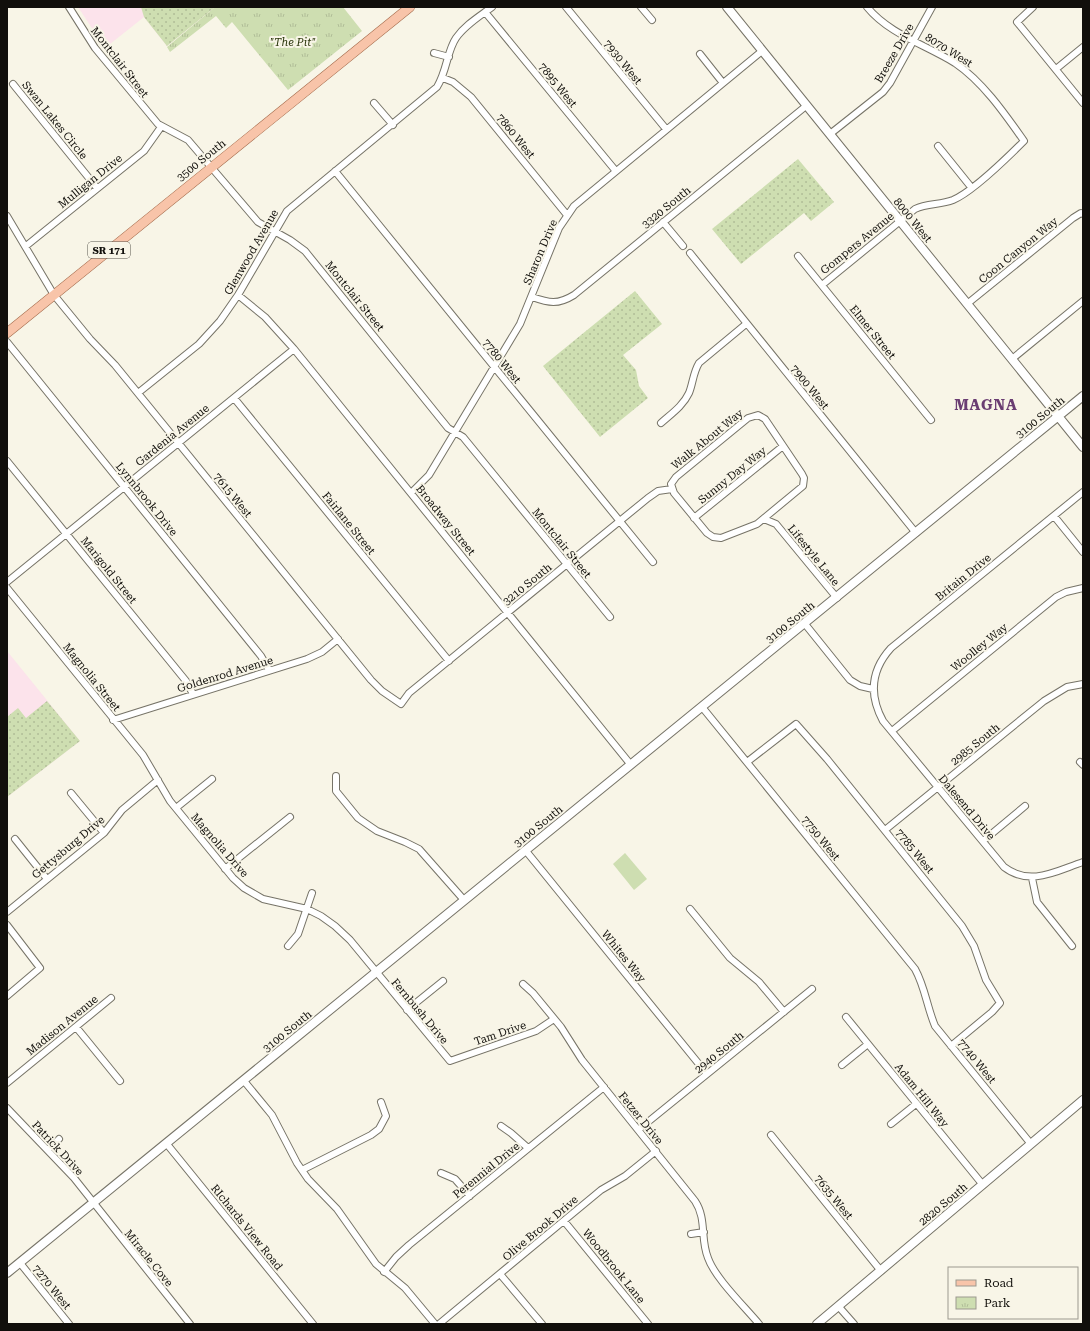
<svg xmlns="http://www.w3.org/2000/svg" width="1090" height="1331" viewBox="0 0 1090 1331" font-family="'Roboto Serif',serif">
	<defs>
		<pattern id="grass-dots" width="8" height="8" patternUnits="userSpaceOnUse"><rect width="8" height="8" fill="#cedeb1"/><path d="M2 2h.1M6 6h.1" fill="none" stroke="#b0bd97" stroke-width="1.8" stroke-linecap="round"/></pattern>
		<pattern id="park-tufts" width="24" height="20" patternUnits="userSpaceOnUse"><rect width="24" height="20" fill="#cedeb1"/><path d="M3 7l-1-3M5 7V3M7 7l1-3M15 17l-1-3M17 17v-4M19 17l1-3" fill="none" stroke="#b0bd97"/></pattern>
	</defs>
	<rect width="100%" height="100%" fill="#f8f5e7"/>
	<!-- education -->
	<path fill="#fce3eb" d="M78,7H215L167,46L144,17L105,48Z
		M7,651L80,741L7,797Z"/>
	<!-- grass -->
	<path fill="url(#grass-dots)" d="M141,7H215L167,46L144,17Z
		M798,159L834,202L811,221L804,213L741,264L712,229Z
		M635,291L662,324L623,355L636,370L639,386L648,398L600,437L543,366Z
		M47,701L80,741L7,797V717L18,708L26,718Z"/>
	<!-- park -->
	<path fill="url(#park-tufts)" d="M215,7H343L362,31L288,90L232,22L226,28L216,16L170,52L167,47Z"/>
	<!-- pitch -->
	<path fill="#cedeb1" d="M625,853L647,879L634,890L613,864Z"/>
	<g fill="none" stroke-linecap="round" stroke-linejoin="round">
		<!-- street casing -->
		<g stroke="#767367" stroke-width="8">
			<path id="street" d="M69,7L95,48L158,124L188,140L258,222L290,240L305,251L448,428L463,437L610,617
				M566,7L666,129
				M641,7L652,20
				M1033,7L1017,22L1083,103
				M485,12L615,170
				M434,53L449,57
				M700,54L723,83
				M1056,69L1083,47
				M443,78L453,82L471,97L567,215
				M13,84L97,188
				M374,103L393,125
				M830,134L883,92L890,83L932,7
				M938,146L971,187
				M335,171L653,562
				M7,216L54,295L90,339L115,365L371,680L382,691L401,704L409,693L648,498L658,491L672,489
				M663,222L683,246
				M26,246L144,151L161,127
				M690,253L916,533
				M798,256L931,420
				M822,285L915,209C927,203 940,205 953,200C972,192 1008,157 1024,141C1005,114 983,82 955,63C926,45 889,34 867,7
				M238,295L265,317L294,349L631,765
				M532,297C549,303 558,305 574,295L806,106
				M967,304L1073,218L1081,213L1083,214
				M7,342L261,656L269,670
				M1012,359L1083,301
				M138,393L199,344L220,321L238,295L287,211L437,87C447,71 447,51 456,38C465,25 480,16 492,7
				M234,398L449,661
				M758,415L765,419L802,474L804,478L803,486L757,524L721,538L713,537L707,533L674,493L671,484L676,477L748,418Z
				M661,423C671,414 683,406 689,393C693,383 693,373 699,363L746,324
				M7,461L186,681L193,694
				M1083,492L891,648C871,670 869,695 883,721L1004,867C1030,887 1056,871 1083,862
				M411,493L429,475L520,324L559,228L574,206L762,51
				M1054,516L1083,552
				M694,518L783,446
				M764,519L776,524L837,598
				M7,582L294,349
				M7,588L143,755L170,801L233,878L244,888L263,899L307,909L321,916L335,926L350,940L450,1061L536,1031L554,1019
				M805,624L850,680L860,686L873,689
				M702,707L915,969C925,987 927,1007 935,1026L1031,1144
				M113,720L307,659L322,652L338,639
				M892,731L1056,597L1066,592L1083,588
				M747,762L796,724L827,759L962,926L974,946L986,980L1000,1003L992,1012L951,1046
				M1080,762L1083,765
				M336,776V791L358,818L377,831L405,842L419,849L464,900
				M71,793L104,833
				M176,808L212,779
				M885,830L1044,701L1067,687L1083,684
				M15,839L47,879
				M983,841L1025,806
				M526,851L707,1074
				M225,869L290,817
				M1032,878L1037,902L1072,946
				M690,909L730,958L759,982L784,1012
				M7,912L104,833L122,810L158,780
				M7,925L40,968L7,996
				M288,946L298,934L312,893
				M523,984L533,993L561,1027L582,1060L695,1201C707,1219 700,1239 708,1258C715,1278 744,1306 759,1324
				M407,1010L443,981
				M846,1017L983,1185
				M76,1027L120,1081
				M842,1065L868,1044
				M244,1081L272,1115L297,1163L308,1179L337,1209L376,1264L405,1288L435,1324
				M7,1083L111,998
				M7,1108L74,1178L190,1324
				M891,1124L916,1104
				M501,1126L511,1133L528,1148
				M638,1130L812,989
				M771,1135L881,1271
				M166,1143L313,1324
				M48,1150L59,1139
				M302,1170L371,1135L379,1129L386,1116L381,1102
				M441,1173L455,1179L470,1196
				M564,1221L648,1324
				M691,1234L704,1232
				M20,1263L69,1324
				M384,1272L396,1257L409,1245L604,1087
				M500,1274L542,1324
				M839,1307L854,1324
				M439,1324L601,1190L625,1176L656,1151"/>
		</g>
		<!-- secondary casing -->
		<g stroke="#767367" stroke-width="10">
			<path id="secondary" d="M727,7L1083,447
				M7,1273L1083,396
				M817,1324L1083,1100"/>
		</g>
		<!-- primary casing -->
		<g stroke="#a46b4c" stroke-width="10">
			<path id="primary" d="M7,333L410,7"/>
		</g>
		<!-- street -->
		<use href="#street" stroke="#fff" stroke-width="6"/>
		<!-- secondary -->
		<use href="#secondary" stroke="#fff" stroke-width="8"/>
		<!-- primary -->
		<use href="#primary" stroke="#f8c4a9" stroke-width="9"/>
	</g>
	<g text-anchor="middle" stroke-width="4" stroke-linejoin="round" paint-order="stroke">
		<!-- shield labels -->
		<rect fill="#f8f5e7" stroke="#56544d" stroke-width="1" x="88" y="242" width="42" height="16" rx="3"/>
		<g font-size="10" font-weight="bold" fill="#110f0b">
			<text x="109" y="254">SR 171</text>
		</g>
		<!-- park labels -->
		<g font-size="11" font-style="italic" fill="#2b370c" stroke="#f8f5e7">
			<text x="293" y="46">"The Pit"</text>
		</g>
		<!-- street labels -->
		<g font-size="11" fill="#110f0b" stroke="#f8f5e7">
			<text transform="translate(949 50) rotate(32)" y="4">8070 West</text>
			<text transform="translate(894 53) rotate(-60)" y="4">Breeze Drive</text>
			<text transform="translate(120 62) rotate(52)" y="4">Montclair Street</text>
			<text transform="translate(623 62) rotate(51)" y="4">7930 West</text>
			<text transform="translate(558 85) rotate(51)" y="4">7895 West</text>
			<text transform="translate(55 120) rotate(51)" y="4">Swan Lakes Circle</text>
			<text transform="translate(516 136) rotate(51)" y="4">7860 West</text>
			<text transform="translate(201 160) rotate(-39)" y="4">3500 South</text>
			<text transform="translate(90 181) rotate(-39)" y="4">Mulligan Drive</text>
			<text transform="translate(666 207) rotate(-39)" y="4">3320 South</text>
			<text transform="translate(913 220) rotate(51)" y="4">8000 West</text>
			<text transform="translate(857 243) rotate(-39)" y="4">Gompers Avenue</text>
			<text transform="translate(1018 250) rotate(-39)" y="4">Coon Canyon Way</text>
			<text transform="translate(251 252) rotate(-60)" y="4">Glenwood Avenue</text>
			<text transform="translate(540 252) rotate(-67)" y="4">Sharon Drive</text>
			<text transform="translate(355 296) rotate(51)" y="4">Montclair Street</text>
			<text transform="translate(873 332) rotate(51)" y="4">Elmer Street</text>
			<text transform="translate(502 361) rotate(51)" y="4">7780 West</text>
			<text transform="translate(810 387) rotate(51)" y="4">7900 West</text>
			<text transform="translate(1040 417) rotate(-39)" y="4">3100 South</text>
			<text transform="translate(172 435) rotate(-39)" y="4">Gardenia Avenue</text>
			<text transform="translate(707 439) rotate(-39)" y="4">Walk About Way</text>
			<text transform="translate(732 475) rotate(-39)" y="4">Sunny Day Way</text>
			<text transform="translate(233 495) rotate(51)" y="4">7615 West</text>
			<text transform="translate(147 499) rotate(51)" y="4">Lynnbrook Drive</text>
			<text transform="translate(446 520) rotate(51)" y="4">Broadway Street</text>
			<text transform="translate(349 523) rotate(51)" y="4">Fairlane Street</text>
			<text transform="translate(562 543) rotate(51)" y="4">Montclair Street</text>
			<text transform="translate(814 555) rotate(51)" y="4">Lifestyle Lane</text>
			<text transform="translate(109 570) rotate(51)" y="4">Marigold Street</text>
			<text transform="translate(963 577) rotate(-39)" y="4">Britain Drive</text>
			<text transform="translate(527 584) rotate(-39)" y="4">3210 South</text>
			<text transform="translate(790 622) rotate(-39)" y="4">3100 South</text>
			<text transform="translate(979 647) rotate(-39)" y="4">Woolley Way</text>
			<text transform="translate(225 674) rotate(-17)" y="4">Goldenrod Avenue</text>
			<text transform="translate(92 677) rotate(51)" y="4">Magnolia Street</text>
			<text transform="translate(975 744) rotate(-39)" y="4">2985 South</text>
			<text transform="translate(967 807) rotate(50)" y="4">Dalesend Drive</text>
			<text transform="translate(538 826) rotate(-39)" y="4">3100 South</text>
			<text transform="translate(821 838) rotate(51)" y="4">7750 West</text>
			<text transform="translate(220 845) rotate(49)" y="4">Magnolia Drive</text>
			<text transform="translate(68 847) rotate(-40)" y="4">Gettysburg Drive</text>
			<text transform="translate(915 851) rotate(51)" y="4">7785 West</text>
			<text transform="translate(624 956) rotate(51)" y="4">Whites Way</text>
			<text transform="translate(420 1011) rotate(50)" y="4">Fernbush Drive</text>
			<text transform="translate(62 1025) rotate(-39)" y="4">Madison Avenue</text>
			<text transform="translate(287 1031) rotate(-39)" y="4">3100 South</text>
			<text transform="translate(500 1033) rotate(-19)" y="4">Tam Drive</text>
			<text transform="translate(719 1052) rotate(-39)" y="4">2940 South</text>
			<text transform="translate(977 1061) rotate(51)" y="4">7740 West</text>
			<text transform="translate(922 1095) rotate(51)" y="4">Adam Hill Way</text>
			<text transform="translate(641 1118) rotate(51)" y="4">Fetzer Drive</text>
			<text transform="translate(58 1148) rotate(47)" y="4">Patrick Drive</text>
			<text transform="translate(486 1170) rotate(-39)" y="4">Perennial Drive</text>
			<text transform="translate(834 1197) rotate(51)" y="4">7635 West</text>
			<text transform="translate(943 1204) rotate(-40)" y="4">2820 South</text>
			<text transform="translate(247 1227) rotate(51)" y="4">RIchards View Road</text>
			<text transform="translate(540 1228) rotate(-40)" y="4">Olive Brook Drive</text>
			<text transform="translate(149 1258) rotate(51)" y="4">Miracle Cove</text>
			<text transform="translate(614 1266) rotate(51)" y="4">Woodbrook Lane</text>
			<text transform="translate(52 1287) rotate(51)" y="4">7270 West</text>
		</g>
		<!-- district labels -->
		<g font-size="15" font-weight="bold" letter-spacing="1" fill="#6a3d72" stroke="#f8f5e7">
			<text x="986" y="410">MAGNA</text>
		</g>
	</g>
	<!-- border -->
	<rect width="1090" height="1331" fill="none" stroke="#110f0b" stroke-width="16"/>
	<!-- legend -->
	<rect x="948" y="1267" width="130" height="52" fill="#f8f5e7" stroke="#9c998f"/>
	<rect x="956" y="1280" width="20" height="6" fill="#f8c4a9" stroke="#9c998f"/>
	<text x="984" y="1287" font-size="12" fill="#110f0b">Road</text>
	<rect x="956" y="1297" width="20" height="12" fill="url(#park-tufts)" stroke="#9c998f"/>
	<text x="984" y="1307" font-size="12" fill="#110f0b">Park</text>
</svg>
